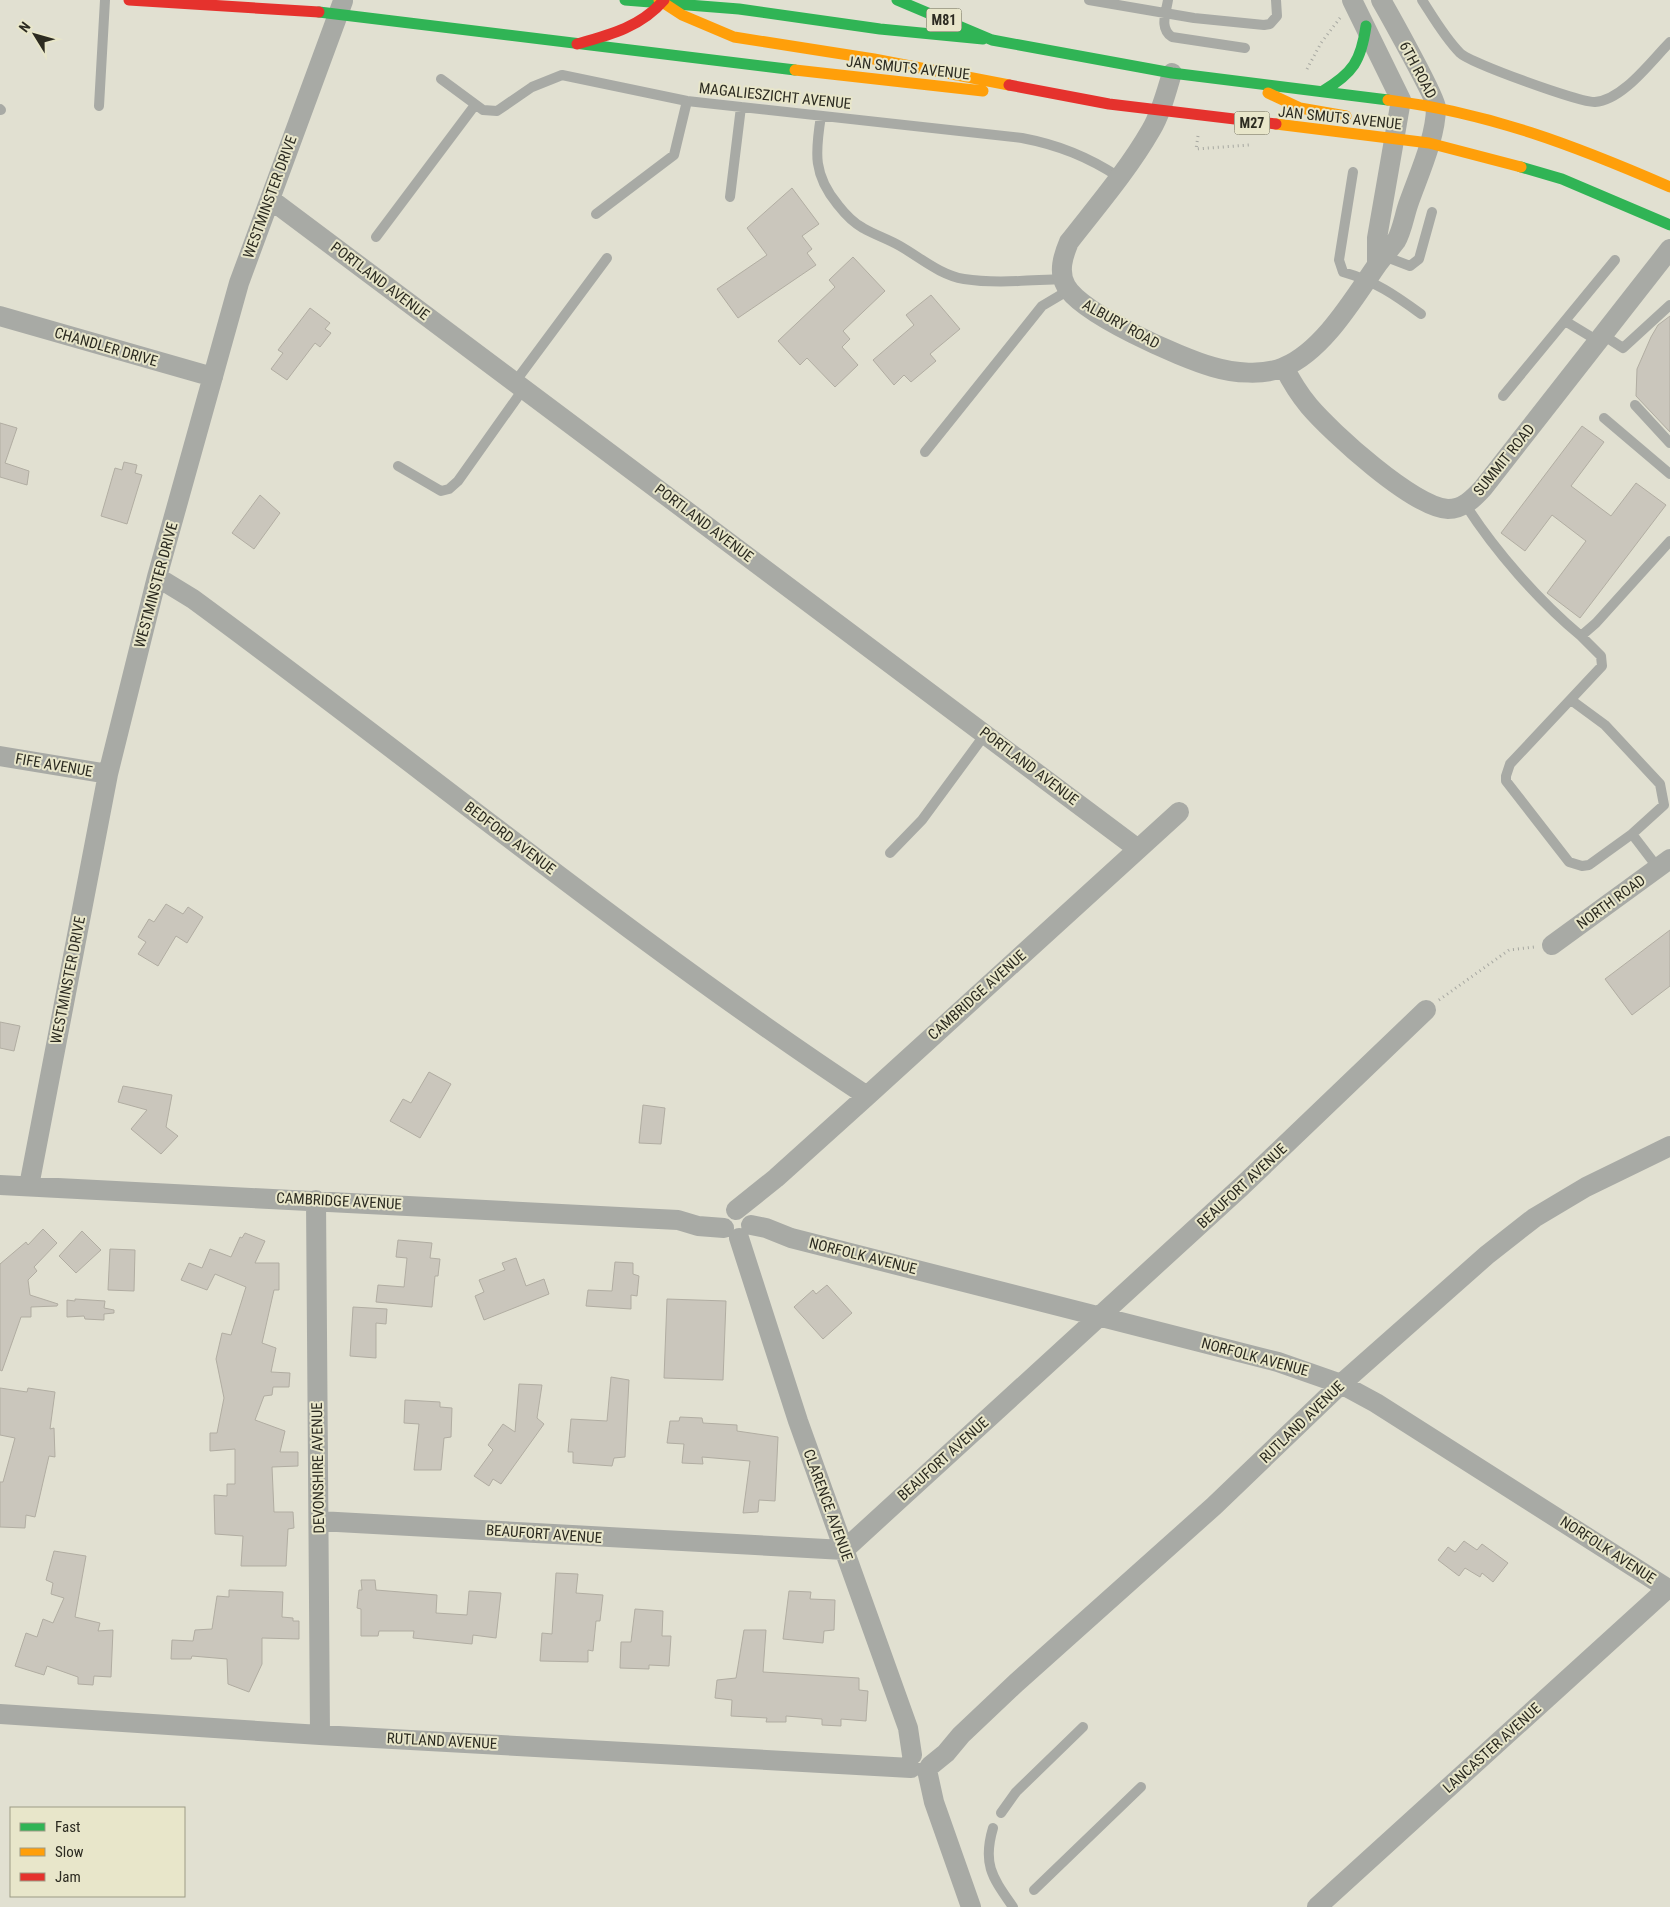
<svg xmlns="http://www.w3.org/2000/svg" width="1670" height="1907" viewBox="0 0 1670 1907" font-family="'Roboto Condensed',sans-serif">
	<rect width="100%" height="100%" fill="#e1e0d1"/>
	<!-- building -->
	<path fill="#cac6bc" stroke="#b1ada2" d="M792,188L819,224L802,236L812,249L807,253L816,265L738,318L717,289L767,255L747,228Z
		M853,257L885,291L843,331L850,339L842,347L858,365L835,387L807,358L800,365L778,341L835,287L829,280Z
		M931,295L960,329L930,354L936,361L911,382L904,375L894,385L873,360L914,325L906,315Z
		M310,308L330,323L325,329L331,333L320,347L315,343L287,380L271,369L283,353L278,350Z
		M1670,316V432L1636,396L1637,369L1651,337L1658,325Z
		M0,423L17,428L5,463L29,471L27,485L0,477Z
		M1582,426L1604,442L1571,486L1611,516L1636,483L1666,505L1580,618L1547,593L1586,541L1552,515L1525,551L1501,533Z
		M124,462L137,465L135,473L142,475L127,524L101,516L115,468L122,470Z
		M260,495L280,513L254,549L232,533Z
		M166,904L183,914L188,907L203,917L187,943L176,936L158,966L138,954L146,942L138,937L149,919L154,922Z
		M1670,930V986L1632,1015L1605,979Z
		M0,1022L20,1026L14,1051L0,1048Z
		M429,1072L451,1084L420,1138L390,1121L403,1099L411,1103Z
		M123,1086L172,1095L166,1127L178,1136L161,1154L131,1129L147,1110L118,1102Z
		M643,1105L665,1108L661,1144L639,1143Z
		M43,1229L57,1243L34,1267L37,1271L28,1280L30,1295L58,1304L57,1306L31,1307V1317H21L2,1371L0,1370V1264L26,1242L28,1245Z
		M82,1231L101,1250L76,1273L59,1256Z
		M245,1233L265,1241L255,1263H279V1290H274L262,1343L276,1348L271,1372L290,1373L289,1387H273L272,1395L264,1396L255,1420L285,1431L280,1452H298V1466L272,1467L274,1512H293L294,1528L288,1529L286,1566H241L243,1536L215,1534L214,1495L227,1496V1484H235V1449L210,1451V1433H217L224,1398L216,1359L222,1333L231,1335L246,1287L215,1274L207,1290L181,1280L189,1263L202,1268L210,1249L231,1257L240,1237L242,1238Z
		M398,1240L432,1243L430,1258L440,1259L438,1276H435L432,1307L376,1302L378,1285L404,1287L407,1258L396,1257Z
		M110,1249L135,1250L134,1291L108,1290Z
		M516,1258L526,1286L544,1279L549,1294L484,1320L475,1296L484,1292L479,1280L505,1270L502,1263Z
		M615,1262L633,1263V1274L639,1276L637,1296L631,1295V1309L586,1306L588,1290L612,1291Z
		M827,1285L852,1313L823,1339L794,1307L813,1290L816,1294Z
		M75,1299L105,1301L104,1308L114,1310V1313L104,1314V1320L85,1319L84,1316L67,1317V1300L75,1301Z
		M667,1299L726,1301L723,1380L664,1378Z
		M353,1307L387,1309L386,1324L376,1323V1358L350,1356Z
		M611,1377L629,1380L625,1457L614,1458L612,1466L573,1463V1452H568L571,1419L607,1421Z
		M519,1384L542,1385L537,1418L544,1424L501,1484L493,1479L489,1486L474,1476L493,1450L488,1445L503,1424L515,1432Z
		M0,1388L27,1392L28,1388L55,1392L50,1429L54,1428L55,1457L49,1456L35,1517L26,1515L25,1528L0,1527V1482H3L15,1438L0,1435Z
		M405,1400L440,1402V1407L452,1408L451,1437L444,1438L441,1470H414L419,1424L404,1423Z
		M680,1417L702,1418L703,1423L737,1425V1431L778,1437L775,1501L759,1500L758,1512L743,1513L750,1461L702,1457L703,1464L682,1463L684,1444L667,1443L670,1421H679Z
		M1464,1541L1477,1550L1482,1544L1508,1563L1493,1582L1482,1573L1480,1577L1465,1568L1459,1576L1438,1560L1448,1547L1455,1552Z
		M54,1551L86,1556L75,1617L100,1623L98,1631L113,1630L111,1677L94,1676L93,1685L78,1684V1677L47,1666L44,1675L15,1666L26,1633L37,1637L43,1619L53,1623L64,1598L51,1594L53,1583L46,1580Z
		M556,1573L578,1574L576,1593L603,1595L600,1621H596L593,1651L588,1650V1662L540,1661L542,1633L552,1634Z
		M361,1580H375L376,1590L437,1595L436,1613L467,1615L469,1591L501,1593L496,1638L473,1635L472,1644L413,1638L414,1631H379L378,1636H361V1609L357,1608L359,1590H362Z
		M229,1590L283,1592L282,1617L293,1618V1621H299V1639L262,1638V1664L249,1692L228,1684L227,1659L192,1656L191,1659H171L172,1640L193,1641L195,1630L212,1629L217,1596L229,1597Z
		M789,1591L811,1592L810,1599L835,1600L834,1630L824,1631L823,1643L783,1639Z
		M635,1609L663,1611L662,1636H671L669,1666L649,1665V1669L620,1668L621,1642H631Z
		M744,1630H766L763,1672L859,1678V1690L868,1691L866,1721L841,1719V1726L822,1725V1719L786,1716V1722H766L767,1718L731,1716L732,1700L715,1698L717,1680L736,1678Z"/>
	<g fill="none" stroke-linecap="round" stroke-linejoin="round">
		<!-- path -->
		<path stroke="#a6a7a1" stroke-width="3" stroke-dasharray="1 4" stroke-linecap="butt" d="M1307,69L1321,43L1340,18
			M1198,136L1196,149L1249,145
			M1439,1000L1509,950L1534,947"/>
		<!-- lane -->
		<path stroke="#a8aaa5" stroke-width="10" d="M1089,0L1194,18L1264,25L1270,24L1277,16L1276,0
			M1168,0C1166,13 1159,28 1172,37L1245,48
			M1422,0C1433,17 1445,38 1460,53C1470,63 1581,103 1595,102C1623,100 1651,61 1670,42
			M441,79L483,110L497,111L532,87L562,75L687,101L1022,138C1059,145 1088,157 1119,177
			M99,106L105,0
			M0,109L1,110
			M821,116C815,153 813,175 838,205C845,214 852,222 863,228C875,235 888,239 900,246C921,258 940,275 964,279C996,284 1031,280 1063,279
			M1353,172L1339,260L1343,272C1375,281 1395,295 1421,314
			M730,197L741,107
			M596,214L674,155L687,101
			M376,237L475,105
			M1384,256L1410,266L1419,259L1432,212
			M1565,321L1598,341
			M1603,335L1623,348L1670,305
			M515,382L607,258
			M1503,396L1615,260
			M1635,405L1670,443
			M1604,418L1670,474
			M925,452L1042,306L1069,290
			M398,466L441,491L449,489L458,481L524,388
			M1465,504C1495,551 1538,600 1581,636L1596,623L1670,541
			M1581,636L1601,656L1602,666L1510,764L1506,776V781L1569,862L1582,866L1589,865L1632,834L1658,868
			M1571,700L1605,725L1660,784L1664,805L1632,834
			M890,853L922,820L986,733
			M1001,1813L1016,1792L1083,1727
			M993,1828C982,1865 993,1878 1013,1907
			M1034,1890L1141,1787"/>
		<!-- street -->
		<path stroke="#a8aaa5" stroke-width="20" d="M1352,0L1401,100L1377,238V265
			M1172,73C1166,93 1161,113 1151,130C1128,170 1097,206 1069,242C1063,256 1058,272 1066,286C1081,314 1181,358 1213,367C1233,373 1264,376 1284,367C1323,351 1354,298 1377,265C1383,257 1390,249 1396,241C1402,231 1404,217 1408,205C1418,176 1436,138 1436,107C1436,98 1389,14 1381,0
			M270,199L1138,849
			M0,316L213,377
			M1284,367C1291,381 1299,394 1309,406C1331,432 1414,508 1448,509C1463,509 1473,499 1483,488L1670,249
			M157,577L193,599C418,764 634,942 867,1096
			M0,756L108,774
			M1552,945L1670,859
			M0,1185L678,1220L698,1226L724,1228
			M29,1186L108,774L157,577L239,283L343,1
			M316,1200L320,1735
			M736,1210L776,1178L867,1096L1179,812
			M751,1225L766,1228L791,1238L1278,1362L1341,1384L1376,1403L1670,1590
			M739,1238L798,1421L908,1728L912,1755
			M319,1521L844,1550L1242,1186L1426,1010
			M0,1714L320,1735L911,1768
			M930,1766L946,1753L961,1735L1016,1683L1214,1506L1341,1384L1488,1254L1534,1218L1586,1187L1670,1146
			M927,1770L934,1802L971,1907
			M1317,1907L1668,1588"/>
		<!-- fast -->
		<path stroke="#30b455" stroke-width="11" d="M625,0L739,9L880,29L983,39
			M897,0L992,40L1172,73L1388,100
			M319,12L795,70
			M1323,91C1353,73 1361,61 1366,26
			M1521,167L1562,179L1670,225"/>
		<!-- slow -->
		<path stroke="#ff9f0a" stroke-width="11" d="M659,0L682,15L734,37L874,59L1009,85
			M795,70L983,91
			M1268,93L1300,108L1346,116
			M1388,100C1490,113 1576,146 1670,187
			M1276,124L1429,143L1521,167"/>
		<!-- jam -->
		<path stroke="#e5322d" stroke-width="11" d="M129,0L319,12
			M577,44C610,35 641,27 664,0
			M1009,85L1109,104L1276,124"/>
	</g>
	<g text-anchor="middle" stroke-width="4" stroke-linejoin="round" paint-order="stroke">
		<!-- shield labels -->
		<g fill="#e8e6ca" stroke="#646354" stroke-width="1">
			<rect x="926.5" y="8.5" width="35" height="23" rx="4"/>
			<rect x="1234.5" y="111.5" width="35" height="23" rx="4"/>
		</g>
		<g font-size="14" font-weight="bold" fill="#2c2b21">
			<text x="944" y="25">M81</text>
			<text x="1252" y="128">M27</text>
		</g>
		<!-- street labels -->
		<g font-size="15" fill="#2c2b21" stroke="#e8e6ca">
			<text transform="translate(908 68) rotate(6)" y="5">JAN SMUTS AVENUE</text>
			<text transform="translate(1418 70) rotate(62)" y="5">6TH ROAD</text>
			<text transform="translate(775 96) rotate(6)" y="5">MAGALIESZICHT AVENUE</text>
			<text transform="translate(1340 118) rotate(6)" y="5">JAN SMUTS AVENUE</text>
			<text transform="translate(270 197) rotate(-70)" y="5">WESTMINSTER DRIVE</text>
			<text transform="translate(380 281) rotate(37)" y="5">PORTLAND AVENUE</text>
			<text transform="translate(1121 324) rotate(29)" y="5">ALBURY ROAD</text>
			<text transform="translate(106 347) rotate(16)" y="5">CHANDLER DRIVE</text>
			<text transform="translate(1504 460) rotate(-51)" y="5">SUMMIT ROAD</text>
			<text transform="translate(704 523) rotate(37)" y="5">PORTLAND AVENUE</text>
			<text transform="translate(156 585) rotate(-75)" y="5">WESTMINSTER DRIVE</text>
			<text transform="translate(54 765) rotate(10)" y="5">FIFE AVENUE</text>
			<text transform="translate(1029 766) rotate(37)" y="5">PORTLAND AVENUE</text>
			<text transform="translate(510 838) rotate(37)" y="5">BEDFORD AVENUE</text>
			<text transform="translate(1611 902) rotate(-36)" y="5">NORTH ROAD</text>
			<text transform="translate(68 980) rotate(-79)" y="5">WESTMINSTER DRIVE</text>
			<text transform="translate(977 995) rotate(-42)" y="5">CAMBRIDGE AVENUE</text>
			<text transform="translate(1242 1186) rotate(-43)" y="5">BEAUFORT AVENUE</text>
			<text transform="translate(339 1201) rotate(3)" y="5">CAMBRIDGE AVENUE</text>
			<text transform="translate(863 1256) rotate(14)" y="5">NORFOLK AVENUE</text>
			<text transform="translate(1255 1357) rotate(15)" y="5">NORFOLK AVENUE</text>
			<text transform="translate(1302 1422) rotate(-44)" y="5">RUTLAND AVENUE</text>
			<text transform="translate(943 1459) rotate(-42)" y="5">BEAUFORT AVENUE</text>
			<text transform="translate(318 1468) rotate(-91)" y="5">DEVONSHIRE AVENUE</text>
			<text transform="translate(828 1505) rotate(70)" y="5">CLARENCE AVENUE</text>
			<text transform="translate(544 1534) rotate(4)" y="5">BEAUFORT AVENUE</text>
			<text transform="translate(1608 1550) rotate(33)" y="5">NORFOLK AVENUE</text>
			<text transform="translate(442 1741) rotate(3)" y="5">RUTLAND AVENUE</text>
			<text transform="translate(1492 1748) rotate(-42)" y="5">LANCASTER AVENUE</text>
		</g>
	</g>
	<!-- legend -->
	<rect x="10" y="1807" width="175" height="90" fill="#e8e6ca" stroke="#9d9b86"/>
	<rect x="20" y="1823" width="25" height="8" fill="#30b455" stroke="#9d9b86"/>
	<text x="55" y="1832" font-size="15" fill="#2c2b21">Fast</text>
	<rect x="20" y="1848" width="25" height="8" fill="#ff9f0a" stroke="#9d9b86"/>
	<text x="55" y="1857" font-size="15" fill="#2c2b21">Slow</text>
	<rect x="20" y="1873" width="25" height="8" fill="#e5322d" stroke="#9d9b86"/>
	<text x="55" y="1882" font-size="15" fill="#2c2b21">Jam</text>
	<!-- north arrow -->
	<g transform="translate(35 35) rotate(307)" stroke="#e8e6ca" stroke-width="4" paint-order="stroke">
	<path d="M0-4L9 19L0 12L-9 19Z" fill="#2c2b21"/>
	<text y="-8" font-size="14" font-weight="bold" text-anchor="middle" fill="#2c2b21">N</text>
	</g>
</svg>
